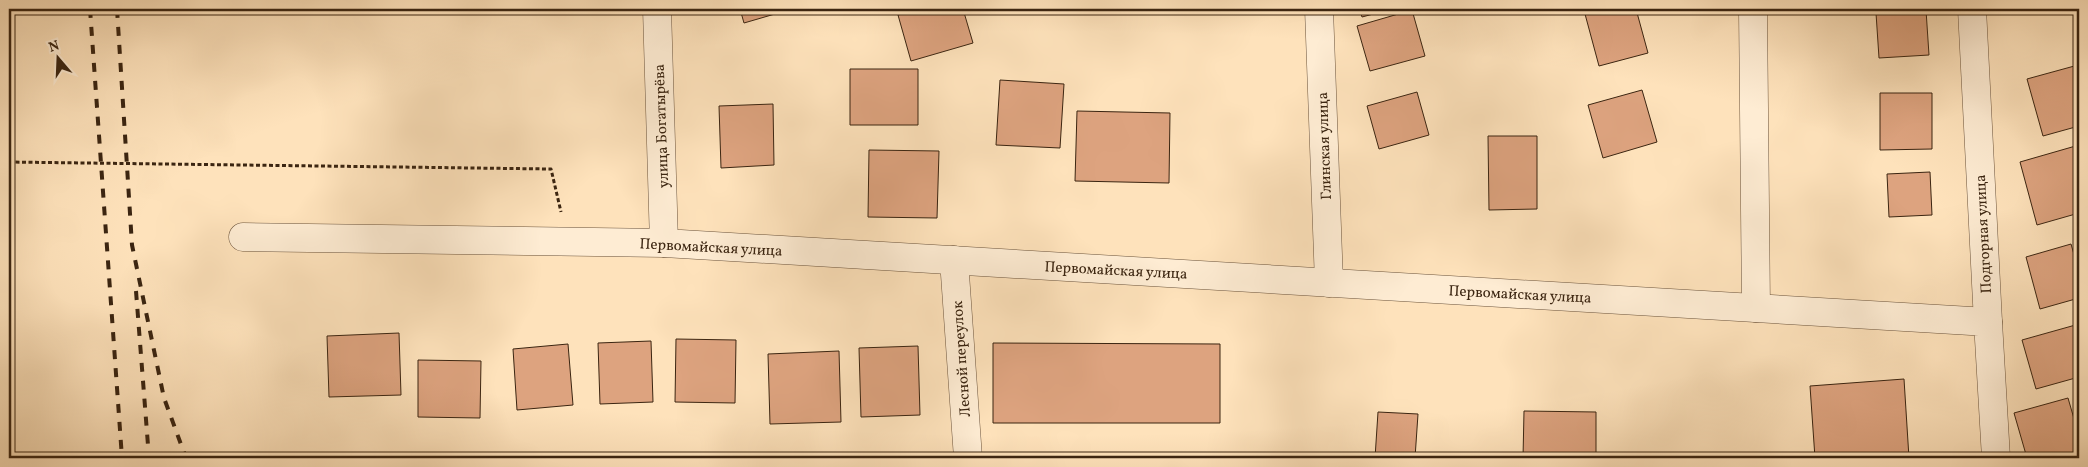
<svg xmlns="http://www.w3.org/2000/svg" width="2088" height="467" viewBox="0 0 2088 467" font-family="Vollkorn,serif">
	<rect width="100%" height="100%" fill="#fee2bb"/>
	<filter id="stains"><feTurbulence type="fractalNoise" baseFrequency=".004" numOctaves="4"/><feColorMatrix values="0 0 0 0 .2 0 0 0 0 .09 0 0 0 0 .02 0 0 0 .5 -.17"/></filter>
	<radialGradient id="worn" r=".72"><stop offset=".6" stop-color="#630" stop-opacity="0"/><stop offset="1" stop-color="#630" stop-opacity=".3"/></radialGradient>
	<!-- building -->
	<path fill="#dda37f" stroke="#3b2511" d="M740,9H792L744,23Z
		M919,9H963L973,43L911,61L898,15Z
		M1359,9H1392L1362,17Z
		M1605,9H1636L1648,53L1599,66L1585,14Z
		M1412,10L1425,56L1370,71L1357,26Z
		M1926,10L1929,55L1879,58L1876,13Z
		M2078,65L2079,126L2043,136L2027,79Z
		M850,69H918V125H850Z
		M1000,80L1064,84L1060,148L996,145Z
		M1642,90L1657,142L1603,158L1588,105Z
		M1417,92L1429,135L1379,149L1367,106Z
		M1880,93H1932V149L1880,150Z
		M773,104L774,165L721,168L719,106Z
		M1077,111L1170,113L1169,183L1075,181Z
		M1488,136H1537V209L1489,210Z
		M2079,145V213L2037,225L2020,162Z
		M869,150L939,151L937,218L868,217Z
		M1930,172L1932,215L1889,217L1887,174Z
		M2071,244L2079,272V298L2040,309L2026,257Z
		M2079,324V377L2036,389L2022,340Z
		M399,333L401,395L329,397L327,336Z
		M676,339L736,340L735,403L675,402Z
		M651,341L653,402L600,404L598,343Z
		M993,343L1220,344V423H993Z
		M568,344L573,405L517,410L513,349Z
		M918,346L920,415L861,417L859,348Z
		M839,351L841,422L770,424L768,354Z
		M418,360L481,361L480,418L418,417Z
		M1904,379L1909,458H1815L1810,386Z
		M2068,398L2079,436V453L2061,458H2027L2014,413Z
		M1524,411L1596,412V458H1523Z
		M1378,412L1418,414L1415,458H1375Z"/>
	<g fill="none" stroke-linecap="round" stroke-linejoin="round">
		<!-- minor casing -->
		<g stroke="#6c543c" stroke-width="29">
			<path id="minor" d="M1319,9L1329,283
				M1753,9L1756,308
				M1972,9L1988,322
				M243,237L664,243
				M954,260L968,458"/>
		</g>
		<!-- tertiary casing -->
		<g stroke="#6c543c" stroke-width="29">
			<path id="tertiary" d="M657,9L664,243L1988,322L1996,458"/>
		</g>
		<!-- path -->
		<path stroke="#3b2511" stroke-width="3" stroke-dasharray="4 2.5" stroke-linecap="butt" d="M9,162L551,169L561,212"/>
		<!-- minor -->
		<use href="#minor" stroke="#feecd3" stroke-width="28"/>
		<!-- tertiary -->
		<use href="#tertiary" stroke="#feecd3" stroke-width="28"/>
		<!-- rail -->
		<path stroke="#3b2511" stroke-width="4" stroke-dasharray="9 9" stroke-linecap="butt" d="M90,9L122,458
			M117,9L132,245L164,398L186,458
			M136,291L149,458"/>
	</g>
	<g text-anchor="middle" stroke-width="4" stroke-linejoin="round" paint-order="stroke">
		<!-- street labels -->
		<g font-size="15" fill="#3b2511" stroke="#feecd3">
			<text transform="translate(661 126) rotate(-92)" y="5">улица Богатырёва</text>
			<text transform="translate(1324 146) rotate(-92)" y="5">Глинская улица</text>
			<text transform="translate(1983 234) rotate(-93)" y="5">Подгорная улица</text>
			<text transform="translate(711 247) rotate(3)" y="5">Первомайская улица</text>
			<text transform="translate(1116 270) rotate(3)" y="5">Первомайская улица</text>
			<text transform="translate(1520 294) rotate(3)" y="5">Первомайская улица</text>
			<text transform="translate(961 359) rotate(-94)" y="5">Лесной переулок</text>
		</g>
	</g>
	<!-- margin -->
	<rect width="2088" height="467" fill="none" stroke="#fee2bb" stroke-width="30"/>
	<rect x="10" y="10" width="2068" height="447" fill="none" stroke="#3b2511" stroke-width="2.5"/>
	<rect x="15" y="15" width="2058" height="437" fill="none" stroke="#3b2511"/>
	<!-- north arrow -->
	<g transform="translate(58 58) rotate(341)" stroke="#feecd3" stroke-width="4" paint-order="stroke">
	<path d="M0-4L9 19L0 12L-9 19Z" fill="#3b2511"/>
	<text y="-8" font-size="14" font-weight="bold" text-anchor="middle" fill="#3b2511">N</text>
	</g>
	<rect width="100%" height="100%" filter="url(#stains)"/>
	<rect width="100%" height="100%" fill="url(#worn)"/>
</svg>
